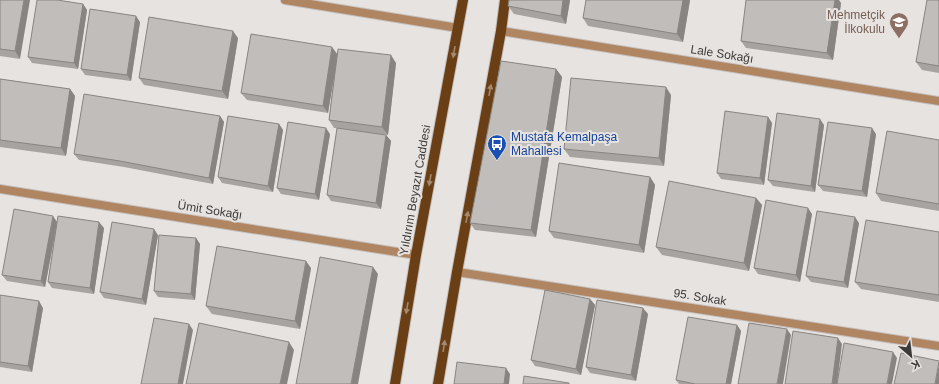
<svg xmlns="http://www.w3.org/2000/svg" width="939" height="384" viewBox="0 0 939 384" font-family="Helvetica,sans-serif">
	<rect width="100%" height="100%" fill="#e7e3e0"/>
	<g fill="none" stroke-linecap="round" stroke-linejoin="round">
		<!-- street casing -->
		<g stroke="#c5c1bf" stroke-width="10">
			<path id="street" d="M285,0L458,28
				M501,31L939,101
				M0,189L416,255
				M457,272L939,346"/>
		</g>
		<!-- primary casing -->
		<g stroke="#c5c1bf" stroke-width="12">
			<path id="primary" d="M395,384L416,255L463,0
				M438,384L457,272L501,31L505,0"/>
		</g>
		<!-- street -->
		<use href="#street" stroke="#b08562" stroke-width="8"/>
		<!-- primary -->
		<use href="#primary" stroke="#6a3f15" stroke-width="10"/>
	</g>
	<!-- wall -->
	<path fill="#a6a3a0" d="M0,0L20,59L0,56Z
		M570,0L566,24L514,14L508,6Z
		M586,0H690L683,42L588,26L583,18Z
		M939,0V73L922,70L916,62Z
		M841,3L833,60L746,48L741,41Z
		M83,4L87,10L78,69L32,63L28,57Z
		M140,22L131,81L85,75L81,69Z
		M238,38L228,99L144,85L139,78Z
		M337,54L396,63L388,135L345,129L386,135L391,141L381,209L331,201L327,195L337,128H334L329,120L334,74L328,113L247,100L241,93Z
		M556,69L562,77L536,237L475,230L470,223Z
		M0,79L70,89L75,96L66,156L0,147Z
		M671,95L664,166L570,157L564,149Z
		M220,116L224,122L213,184L124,167L79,160L74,154Z
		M768,117L772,123L764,185L721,179L717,173Z
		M279,124L283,130L273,192L222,183L218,177Z
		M824,125L815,192L773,186L768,180Z
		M330,134L319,200L281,194L277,188Z
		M876,134L867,197L823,191L818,185Z
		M939,140V211L881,201L876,193Z
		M650,177L655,185L644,253L554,238L549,231Z
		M756,198L762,205L749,271L662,255L656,247Z
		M812,214L800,282L758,274L754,268Z
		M57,221L104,228L94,294L52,288L48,282L55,236L45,287L7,281L2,275Z
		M859,223L848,288L811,282L806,276Z
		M939,232V302L861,289L855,282Z
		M158,235L146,305L104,298L100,292Z
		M196,238L200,244L195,300L158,297L154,291Z
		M311,268L300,329L212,314L206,306Z
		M0,295L43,308L32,372L0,367Z
		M590,299L595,305L581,375L535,366L531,360Z
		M648,314L636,381L590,373L586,367Z
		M737,325L741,331L731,384H679L676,380Z"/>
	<!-- shaded-wall -->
	<path fill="#878482" d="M24,0H30L20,59L15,51Z
		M563,0H570L566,24L561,16Z
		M683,0H690L683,42L677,34Z
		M835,0H839L841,3L833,60L827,53Z
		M83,4L87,10L78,69L74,63Z
		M136,16L140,22L131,81L127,75Z
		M233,31L238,38L228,99L222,91Z
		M332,47L338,55L328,113L323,106Z
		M391,55L396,63L388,135L382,127Z
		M556,69L562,77L536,237L531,230Z
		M666,87L671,95L664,166L659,158Z
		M70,89L75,96L66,156L61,148Z
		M220,116L224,122L213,184L209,178Z
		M768,117L772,123L764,185L760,178Z
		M820,119L824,125L815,192L811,186Z
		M279,124L283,130L273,192L268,186Z
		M326,128L330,134L319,200L315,194Z
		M872,128L876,134L867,197L862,191Z
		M386,135L391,141L381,209L376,203Z
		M650,177L655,185L644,253L639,245Z
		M756,198L762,205L749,271L744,263Z
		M808,208L812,214L800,282L796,275Z
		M53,216L57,222L45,287L41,281Z
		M855,217L859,223L848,288L844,282Z
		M99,222L104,228L94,294L90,288Z
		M154,229L158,235L146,305L142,299Z
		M196,238L200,244L195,300L191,294Z
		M306,261L311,268L300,329L295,321Z
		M373,267L378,274L358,384H351Z
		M590,299L595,305L581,375L576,369Z
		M39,301L43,308L32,372L28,366Z
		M643,308L648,314L636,381L631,375Z
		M189,324L193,330L183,384H178Z
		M737,325L741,331L731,384H726Z
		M787,329L791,335L783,384H777Z
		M838,338L842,344L837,384H832Z
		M289,342L294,350L287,384H280Z
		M893,352L897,358L892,384H887Z
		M939,364V384H935Z
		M506,368L510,374L509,384H504Z"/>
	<!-- building -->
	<path fill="#c1bdba" stroke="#878482" d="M0,0H24L15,51L0,49Z
		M37,0H57L83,4L74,63L28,57Z
		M509,0H563L561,16L508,6Z
		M586,0H683L677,34L583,18Z
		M746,0H835L827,53L741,41Z
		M927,0H939V66L916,62Z
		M90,9L136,16L127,75L81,69Z
		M149,17L233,31L222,91L139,78Z
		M251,34L332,47L323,106L241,93Z
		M338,49L391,55L382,127L329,120Z
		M501,61L556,69L531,230L470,223Z
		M571,78L666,87L659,158L564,149Z
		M0,79L70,89L61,148L0,140Z
		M84,94L220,116L209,178L120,161L74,154Z
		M725,111L768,117L760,178L717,173Z
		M777,113L820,119L811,186L768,180Z
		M228,116L279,124L268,186L218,177Z
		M288,122L326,128L315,194L277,188Z
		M828,122L872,128L862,191L818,185Z
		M337,128L386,135L376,203L327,195Z
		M887,131L939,140V204L876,193Z
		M559,163L650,177L639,245L549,231Z
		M669,181L756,198L744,263L656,247Z
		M766,200L808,208L796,275L754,268Z
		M14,209L53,216L41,281L2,275Z
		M817,211L855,217L844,282L806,276Z
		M58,216L99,222L90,288L48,282Z
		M866,220L939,232V295L855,282Z
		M112,222L154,229L142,299L100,292Z
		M159,235L196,238L191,294L154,291Z
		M217,246L306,261L295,321L206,306Z
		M320,257L373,267L351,384H296Z
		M545,290L590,299L576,369L531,360Z
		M0,295L39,301L28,366L0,362Z
		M597,300L643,308L631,375L586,367Z
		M688,317L737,325L726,384H695L676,380Z
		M154,318L189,324L178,384H141Z
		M199,323L289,342L280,384H186Z
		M749,323L787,329L777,384H738Z
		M793,331L838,338L832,384H785Z
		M844,343L893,352L887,384H837Z
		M901,353L939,361L935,384H894Z
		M457,362L506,368L504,384H454Z
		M524,376L569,383V384H523Z"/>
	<!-- one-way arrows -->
	<defs><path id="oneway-solid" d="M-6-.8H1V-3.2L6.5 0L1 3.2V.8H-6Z"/></defs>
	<g fill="#a28970">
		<use href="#oneway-solid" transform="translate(454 52) rotate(100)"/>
		<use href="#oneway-solid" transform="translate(490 90) rotate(-80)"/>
		<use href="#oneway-solid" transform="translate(430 180) rotate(100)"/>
		<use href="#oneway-solid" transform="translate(467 217) rotate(-80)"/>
		<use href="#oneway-solid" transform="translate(407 308) rotate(100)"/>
		<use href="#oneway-solid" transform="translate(444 346) rotate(-81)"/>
	</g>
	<!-- icons -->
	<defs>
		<g id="school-pin" transform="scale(1)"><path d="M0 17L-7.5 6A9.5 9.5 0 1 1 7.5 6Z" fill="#8d6e63" stroke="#e7e3e0"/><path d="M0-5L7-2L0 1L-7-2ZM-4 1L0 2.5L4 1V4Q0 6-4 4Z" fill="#fff"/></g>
		<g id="bus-pin" transform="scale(1)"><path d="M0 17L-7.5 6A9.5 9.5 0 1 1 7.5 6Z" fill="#1a4fb4" stroke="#e7e3e0"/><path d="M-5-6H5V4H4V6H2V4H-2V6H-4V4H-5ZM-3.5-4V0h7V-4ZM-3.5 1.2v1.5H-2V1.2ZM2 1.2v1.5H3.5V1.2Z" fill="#fff"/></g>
	</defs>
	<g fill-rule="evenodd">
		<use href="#school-pin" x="899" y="22"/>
		<use href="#bus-pin" x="497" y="144"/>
	</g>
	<g text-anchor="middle" stroke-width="4" stroke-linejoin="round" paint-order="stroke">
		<!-- education labels -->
		<g font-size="12" fill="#785e54" stroke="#e7e3e0" text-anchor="end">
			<text x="885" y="19">Mehmetçik<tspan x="885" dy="14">İlkokulu</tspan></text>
		</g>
		<!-- street labels -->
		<g font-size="12" fill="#3d3b3a" stroke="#e7e3e0">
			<text transform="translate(722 54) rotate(9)" y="4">Lale Sokağı</text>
			<text transform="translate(415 190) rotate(-80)" y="4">Yıldırım Beyazıt Caddesi</text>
			<text transform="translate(210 210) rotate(9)" y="4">Ümit Sokağı</text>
			<text transform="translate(700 297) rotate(9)" y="4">95. Sokak</text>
		</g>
		<!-- transit labels -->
		<g font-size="12" fill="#164399" stroke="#e7e3e0" text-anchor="start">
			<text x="511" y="141">Mustafa Kemalpaşa<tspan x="511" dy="14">Mahallesi</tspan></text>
		</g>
	</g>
	<!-- north arrow -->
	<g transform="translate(911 356) rotate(152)" stroke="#e7e3e0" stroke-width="3" paint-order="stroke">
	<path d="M0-3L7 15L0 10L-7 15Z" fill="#3d3b3a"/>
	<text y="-6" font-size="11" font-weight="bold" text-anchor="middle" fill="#3d3b3a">K</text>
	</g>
</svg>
